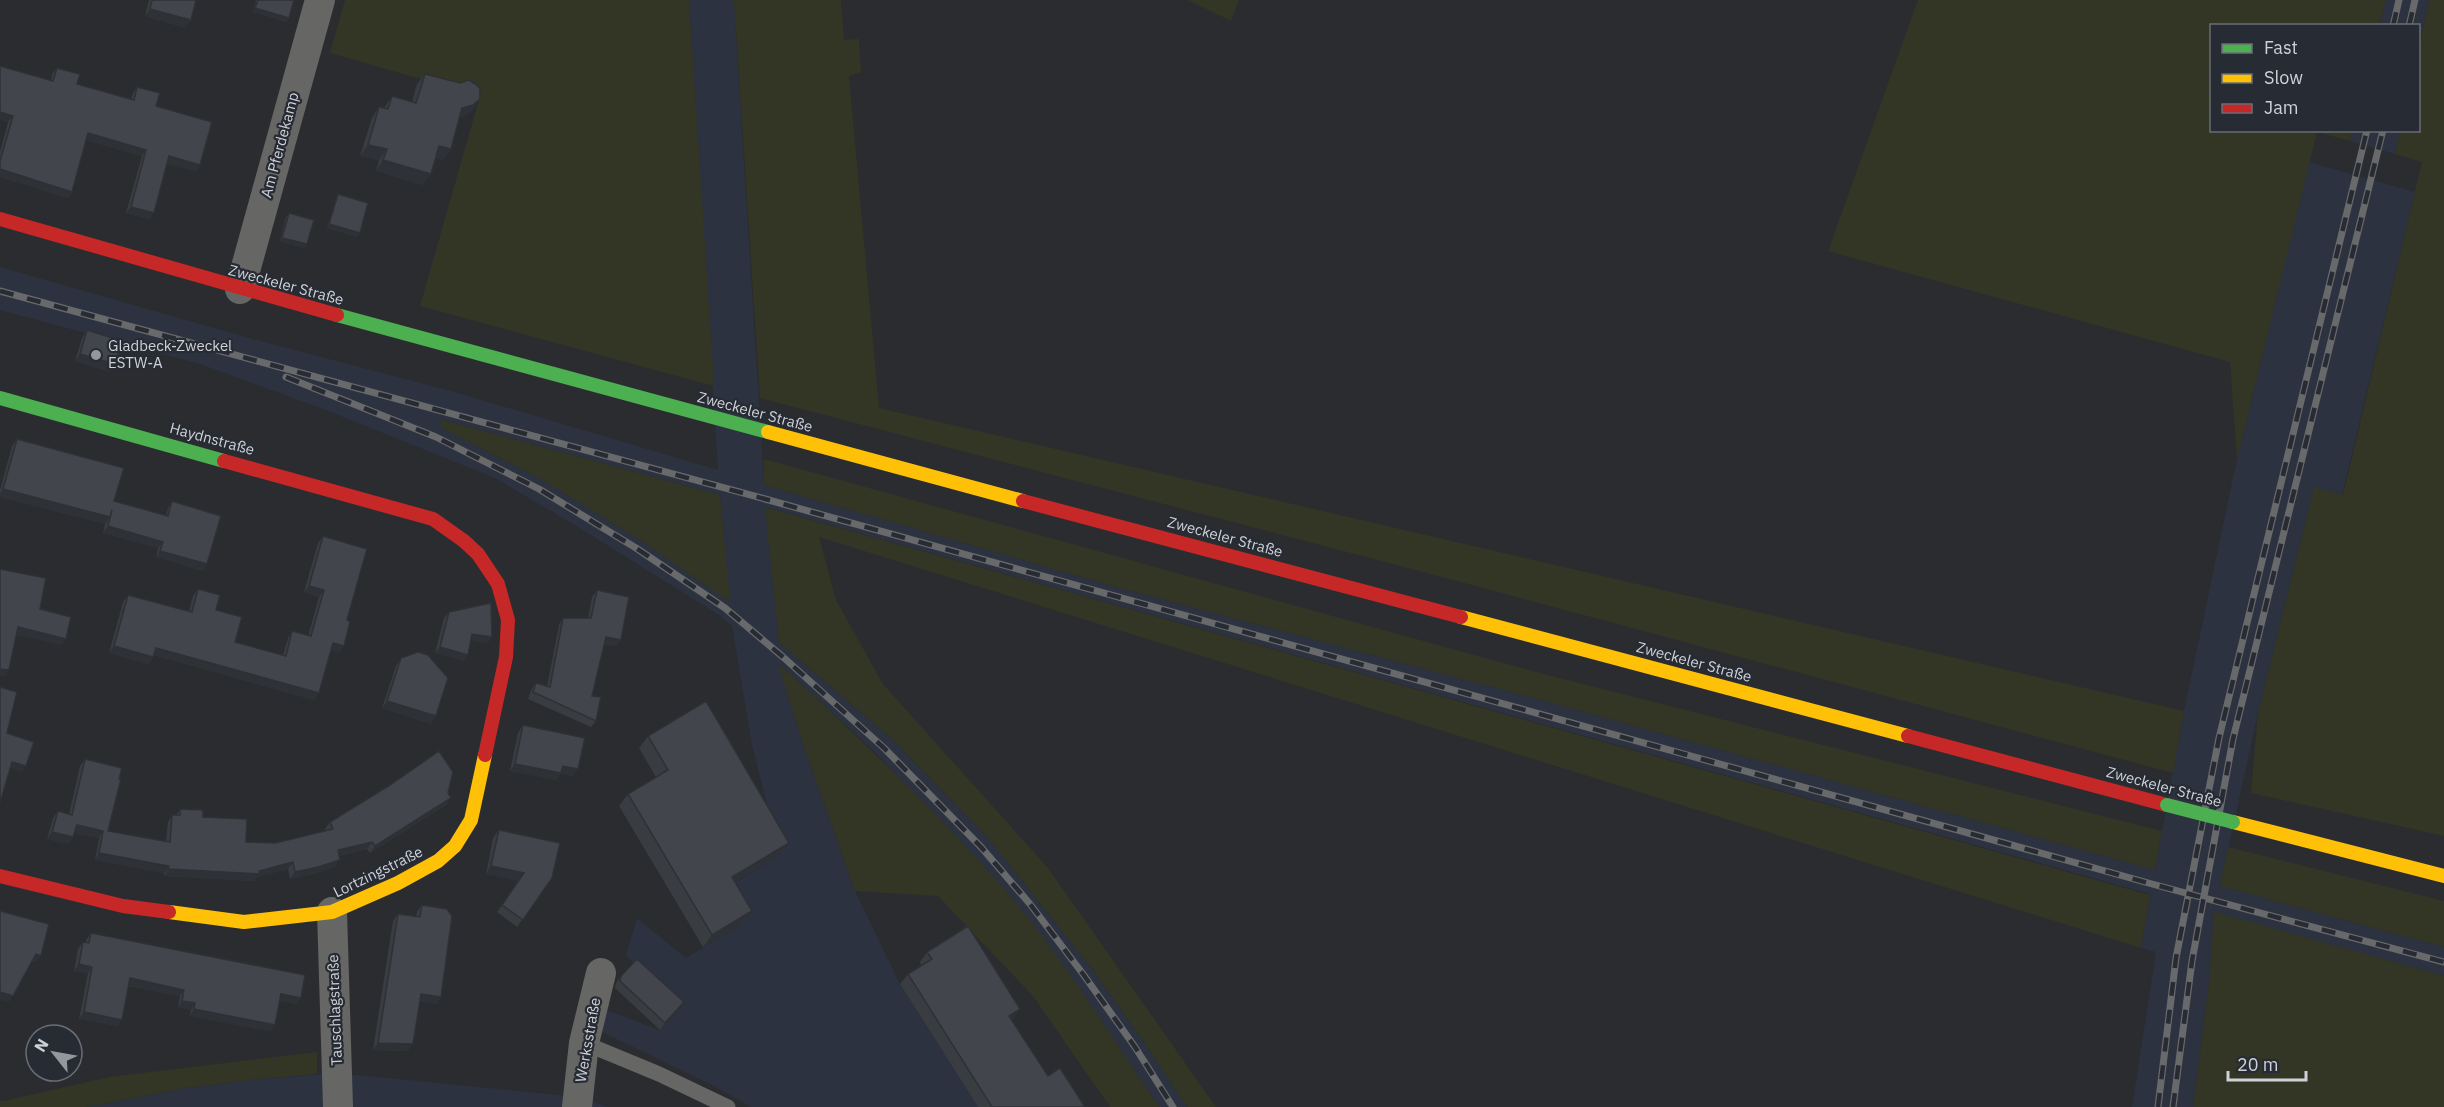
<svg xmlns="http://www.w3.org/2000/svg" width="2444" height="1107" viewBox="0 0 2444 1107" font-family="'IBM Plex Sans',sans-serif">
	<rect width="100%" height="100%" fill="#2a2c30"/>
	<!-- built -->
	<path fill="#2c323f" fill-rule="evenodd" d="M689,0H734L764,485L1109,585L1523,695L2155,870L2184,711L2237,459L2309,162L2415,192L2342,495L2314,488L2258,713L2220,886L2444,947V976L2215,913L2209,983L2193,1107H2132L2156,952L2141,948L2150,894L766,507L779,642L890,737L989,839L1090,966L1142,1039L1187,1107H1159L1073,981L1021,910L877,754L779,664L802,741L855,891L900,984L978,1107H751L716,1087L598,1030L603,1009L660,1030L678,1010L626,955L637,918L686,958L742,924L723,890L780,855L752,745L732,626L719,615L578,527L495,478L323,409L200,364L0,310V267L253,339L451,391L718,470ZM442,420L720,495L729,601L640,540L543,480L441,427Z
		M2386,0H2429L2419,48L2418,26H2379Z
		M2352,131H2400L2395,154L2350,141Z
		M337,1073L578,1097L608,1107H86L186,1088L257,1079Z"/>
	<!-- green -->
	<path fill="#333624" d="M345,0H689L714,386L420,306L480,96L330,53Z
		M734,0H841L844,40L859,39L861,72L849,76L879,408L2184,711L2173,773L1427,573L760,398Z
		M1188,0H1239L1231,21Z
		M1918,0H2386L2379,25L2212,26V130L2352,131L2350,141L2317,132L2237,459L2230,362L1828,251Z
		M2429,0H2444V836L2251,793L2258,713L2314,487L2343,495L2422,162L2395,154L2400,131L2418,130L2419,48Z
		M442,420L720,495L730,602L640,540L543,480L440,427Z
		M764,459L1532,671L2162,831L2155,870L1523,695L1109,585L764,485Z
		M765,507L2150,895L2141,948L819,537L836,600L883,684L1048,868L1216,1107H1187L1142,1039L1090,966L989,839L890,737L779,642Z
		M778,663C863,741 947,820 1021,909C1071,971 1114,1041 1159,1107H1110L1033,996L938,896L855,891L802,741Z
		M2228,847L2444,901V947L2220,886Z
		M2214,912L2444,976V1107H2193L2209,983Z
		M317,1052V1074L257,1079L186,1088L86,1107H0V1101H3L110,1077Z"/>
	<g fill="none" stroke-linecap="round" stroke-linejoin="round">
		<!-- lane -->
		<path stroke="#666665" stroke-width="15" d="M584,1043L659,1074L728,1107"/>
		<!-- street -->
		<path stroke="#666665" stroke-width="30" d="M240,289L320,0
			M332,912L338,1107
			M577,1107L584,1043L601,973"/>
		<!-- fast -->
		<path stroke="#4caf50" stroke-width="14" d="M337,315L768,432
			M0,398L224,461"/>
		<!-- slow -->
		<path stroke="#ffc107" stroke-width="14" d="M768,432L1023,501
			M1461,617L1908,736
			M2233,822L2444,876
			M169,912L244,922L332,912L398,883L438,861L455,846L471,820L485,755"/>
		<!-- jam -->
		<path stroke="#c62828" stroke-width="14" d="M0,219L337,315
			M224,461L433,519L464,541L478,554L498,584L508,620L506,657L485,755
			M1023,501L1461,617
			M1908,736L2167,805
			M0,876L123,906L169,912"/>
		<!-- rail casing -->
		<g stroke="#68696a" stroke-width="7">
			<path id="rail" d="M2393,26L2399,0
				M2409,26L2415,0
				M0,291L765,499L2152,884L2444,962
				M286,377L436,437L539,489L636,548L725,608L783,657L884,748L981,847L1030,904L1083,974L1135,1047L1173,1107
				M2158,1107L2176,958L2219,738L2367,130
				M2173,1107L2192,961L2233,739L2383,130"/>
		</g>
		<!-- rail -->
		<use href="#rail" stroke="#272b33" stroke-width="4.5" stroke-dasharray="14" stroke-linecap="butt"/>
		<!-- fast-bridge -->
		<path stroke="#4caf50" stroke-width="14" d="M2167,805L2233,822"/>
	</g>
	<!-- wall -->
	<path fill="#393c41" d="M149,0H196L191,20L185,28L145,16Z
		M256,0H294L287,22L253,12Z
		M57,68L77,84L131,99L133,93L137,87L156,106L200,165L196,172L167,163L154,213L149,219L126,213L142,156L86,140L72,192L68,198L0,177V152L8,122L0,120L51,80L52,74Z
		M425,74L480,99L472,110L465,116L459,117L451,149L443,160L436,158L423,185L376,171L379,160L360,156L372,118L379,107L384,108L392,96L412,102L417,84Z
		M338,194L357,237L327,228L336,198Z
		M289,213L304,248L280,241L286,217Z
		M87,330L115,364L110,372L75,361L82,338Z
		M17,439L114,501L166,515L168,508L172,501L203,571L156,557L158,548L103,533L105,524L0,497V490L12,446Z
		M323,536L347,620L344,646L339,652L331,650L319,693L314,700L154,655L149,664L109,653L123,602L128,595L189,611L193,596L198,589L216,610L235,642L283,655L288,638L292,631L308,636L319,597L304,592L318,543Z
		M597,590L621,640L616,646L604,644L592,696L596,721L591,727L528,699L531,690L536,683L547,686L559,625L563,618H588L592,597Z
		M449,612L488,643L471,640L464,661L435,653L444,618Z
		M401,658L436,716L431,724L382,708L396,666Z
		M523,725L573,776L560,774L556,780L510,771L518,733Z
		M648,736L780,855L735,882L752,911L743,923L703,947L619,806L628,794L656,777L639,748Z
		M85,759L108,831L166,841L168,822L172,815H176L180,809L203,817L246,842L275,843L326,831L325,829L330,822L448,793L451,798L446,805L370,853L367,849L339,856L335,867L313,874L290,879L288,869L257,877L254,881L164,876V873L95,860L99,838L75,833L73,837L69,844L47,839L53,818L58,811L69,814L80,766Z
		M499,830L552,878L517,927L497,912L519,881L486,874L493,838Z
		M422,905L441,997L437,1004L420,1001L408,1051L373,1050L393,921L398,914L416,917L417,912Z
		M91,933L301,998L296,1004L280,1001L271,1031L189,1016L191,1010L178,1007L180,996L129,986L118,1026L79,1019L88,973L74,971L78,949L83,942L86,943V940Z
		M927,952L1013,1019L1012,1020L1048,1076L1085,1107H978L900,984L908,974L921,965L920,962Z
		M621,976L679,1010L660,1030L615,988L616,983Z"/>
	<!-- shaded-wall -->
	<path fill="#2e3135" d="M255,8L289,18L287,22L253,12Z
		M150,9L191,20L185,28L145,16Z
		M480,99L472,110L465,116L455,119L462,108Z
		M0,112L13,116L8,122L0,120Z
		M88,133L146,150L142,156L84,140Z
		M368,145L387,149L379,160L360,156Z
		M439,146L451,149L443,160L431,157Z
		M169,156L200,165L196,172L164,163Z
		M383,160L431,174L423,185L376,171Z
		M0,169L72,192L68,198L0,177Z
		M131,207L154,213L149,219L126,213Z
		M329,224L360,233L357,237L327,228Z
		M282,238L307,244L304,248L280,241Z
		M80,354L115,364L110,372L75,361Z
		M3,489L110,517L105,524L0,497V494Z
		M108,526L163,542L158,548L103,533Z
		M160,551L207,564L203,571L156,557Z
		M309,586L324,590L319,597L304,592Z
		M18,627L66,639L61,645L13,634Z
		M472,634L492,637L488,643L467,640Z
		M606,637L621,640L616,646L601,643Z
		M333,643L344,646L339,652L328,649Z
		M114,646L153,657L149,664L109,653Z
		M440,647L468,655L464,661L435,653Z
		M156,648L319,693L314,700L151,654Z
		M0,669L9,670L5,677L0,676Z
		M387,701L436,716L431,724L382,708Z
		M12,762L26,766L22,772L8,767Z
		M515,764L563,766L578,769L573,776L560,774L556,780L510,771Z
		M451,798L446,805L370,853L375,846Z
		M77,825L103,831L99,838L72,832Z
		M52,832L73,837L69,844L47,839Z
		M372,842L367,849L333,857L338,850Z
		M789,843L780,855L723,890L732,877Z
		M99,853L169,866L164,873L95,860Z
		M340,860L335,867L313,874L290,879L295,872Z
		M293,862L288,869L257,877L254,881L164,876L168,869L259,871Z
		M491,866L524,873L519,881L486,874Z
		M752,911L743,923L703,947L712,935Z
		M36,954L41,956L36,962L31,961Z
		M79,964L92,967L88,973L74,971Z
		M130,978L184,990L180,996L126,985Z
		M0,992L13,996L9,1002L0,1000Z
		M281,994L301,998L296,1004L277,1001Z
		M421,994L441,997L437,1004L416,1000Z
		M182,1001L195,1003L191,1010L178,1007Z
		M684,1002L679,1010L660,1030L665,1023Z
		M194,1009L275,1025L271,1031L189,1016Z
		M1020,1009L1013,1019L1002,1027L1009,1016Z
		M84,1012L122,1020L118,1026L79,1019Z
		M378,1043L413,1044L408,1051L373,1050Z"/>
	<!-- building -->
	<path fill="#42464c" stroke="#2e3135" stroke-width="1.5" d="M152,0H196L191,20L150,9Z
		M258,0H294L289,18L255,8Z
		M0,66L53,81L57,68L80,74L77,84L134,100L137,87L160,93L156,106L212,122L200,165L169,156L154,213L131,207L146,150L88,133L72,192L0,169V161L13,116L0,112Z
		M425,74L460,83L469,80L477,85L480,89V99L473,105L462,108L451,149L439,146L431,174L383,160L387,149L368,145L379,107L388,109L392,96L416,103Z
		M338,194L368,203L360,233L329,224Z
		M289,213L314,220L307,244L282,238Z
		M87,330L122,341L115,364L80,354Z
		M17,439L124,468L114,501L168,516L172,501L221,516L207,564L160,551L163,542L108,526L112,510L110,517L3,489Z
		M323,536L367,549L347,620L350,622L344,646L333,643L319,693L156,648L153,657L114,646L128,595L192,612L198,589L220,595L216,610L242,617L235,642L286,656L292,631L311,636L324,590L309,586Z
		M0,569L46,578L40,609L71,617L66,639L18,627L9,670L0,669Z
		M597,590L629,597L621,640L606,637L592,696L601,697L596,721L533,692L536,683L550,687L563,618H591Z
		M491,603L492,637L472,634L468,655L440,647L449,612Z
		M418,652L428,655L448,678L436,716L387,701L401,658Z
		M0,687L17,692L7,733L34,742L26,766L12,762L0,803Z
		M706,701L789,843L732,877L752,911L712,935L628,794L668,770L648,736Z
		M523,725L585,738L578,769L563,766L561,773L515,764Z
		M439,751L453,772L448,793L451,798L375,846L372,842L338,850L340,860L318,867L295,872L293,862L259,871V874L168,869L169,866L99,853L103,831L77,825L73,837L52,832L58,811L72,815L85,759L122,768L119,779H121L108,831L170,842L172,815H180V809L203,810V817L247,819L246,842L275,843L333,829L330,822L390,785Z
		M499,830L560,843L552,878L523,920L502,905L524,873L491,866Z
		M422,905L447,909L452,916L441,997L421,994L413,1044L378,1043L398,914L420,917Z
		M0,911L49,924L41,956L36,954L13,996L0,992Z
		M968,926L1020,1009L1009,1016L1048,1076L1060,1068L1085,1107H992L908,974L932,959L927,952Z
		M91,933L305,975L301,998L281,994L275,1025L194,1009L195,1003L182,1001L184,990L130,978L122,1020L84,1012L92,967L79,964L83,942L89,943Z
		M637,959L684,1002L665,1023L620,981L621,976Z"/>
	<!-- markers -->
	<circle fill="#95979d" stroke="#272b33" stroke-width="2" cx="96" cy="355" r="6"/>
	<g text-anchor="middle" stroke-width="4.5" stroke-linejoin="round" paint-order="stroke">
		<!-- street labels -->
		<g font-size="15" fill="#ced1d7" stroke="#272b33">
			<text transform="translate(280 145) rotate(-75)" y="5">Am Pferdekamp</text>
			<text transform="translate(286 285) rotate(15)" y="5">Zweckeler Straße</text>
			<text transform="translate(755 412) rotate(15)" y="5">Zweckeler Straße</text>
			<text transform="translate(212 439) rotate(15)" y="5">Haydnstraße</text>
			<text transform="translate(1225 537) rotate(15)" y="5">Zweckeler Straße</text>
			<text transform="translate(1694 662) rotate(15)" y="5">Zweckeler Straße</text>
			<text transform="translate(2164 787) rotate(15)" y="5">Zweckeler Straße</text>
			<text transform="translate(378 872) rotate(-26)" y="5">Lortzingstraße</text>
			<text transform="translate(335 1010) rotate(-92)" y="5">Tauschlagstraße</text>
			<text transform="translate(588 1040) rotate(-80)" y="5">Werksstraße</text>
		</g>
		<!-- poi labels -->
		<g font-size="15" fill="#ced1d7" stroke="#272b33" text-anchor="start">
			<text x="108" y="351">Gladbeck-Zweckel<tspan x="108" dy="17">ESTW-A</tspan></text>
		</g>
	</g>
	<!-- legend -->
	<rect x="2210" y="24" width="210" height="108" fill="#272b33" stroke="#6a6d75" stroke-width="1.5"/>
	<rect x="2222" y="44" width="30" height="9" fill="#4caf50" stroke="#6a6d75" stroke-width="1.5"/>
	<text x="2264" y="54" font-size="18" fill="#ced1d7">Fast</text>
	<rect x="2222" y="74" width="30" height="9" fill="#ffc107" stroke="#6a6d75" stroke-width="1.5"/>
	<text x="2264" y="84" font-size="18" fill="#ced1d7">Slow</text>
	<rect x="2222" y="104" width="30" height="9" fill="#c62828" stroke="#6a6d75" stroke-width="1.5"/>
	<text x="2264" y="114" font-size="18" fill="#ced1d7">Jam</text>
	<!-- north arrow -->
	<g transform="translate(54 1053) rotate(301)"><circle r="28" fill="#272b33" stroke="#6a6d75" stroke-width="1.5"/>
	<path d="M0-4.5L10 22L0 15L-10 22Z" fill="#95979d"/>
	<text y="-9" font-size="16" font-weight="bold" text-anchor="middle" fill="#ced1d7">N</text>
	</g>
	<!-- scale -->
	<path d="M2228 1071v9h78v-9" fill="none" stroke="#ced1d7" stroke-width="3"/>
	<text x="2237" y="1071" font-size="18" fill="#ced1d7" stroke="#272b33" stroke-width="4.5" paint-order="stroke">20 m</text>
</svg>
